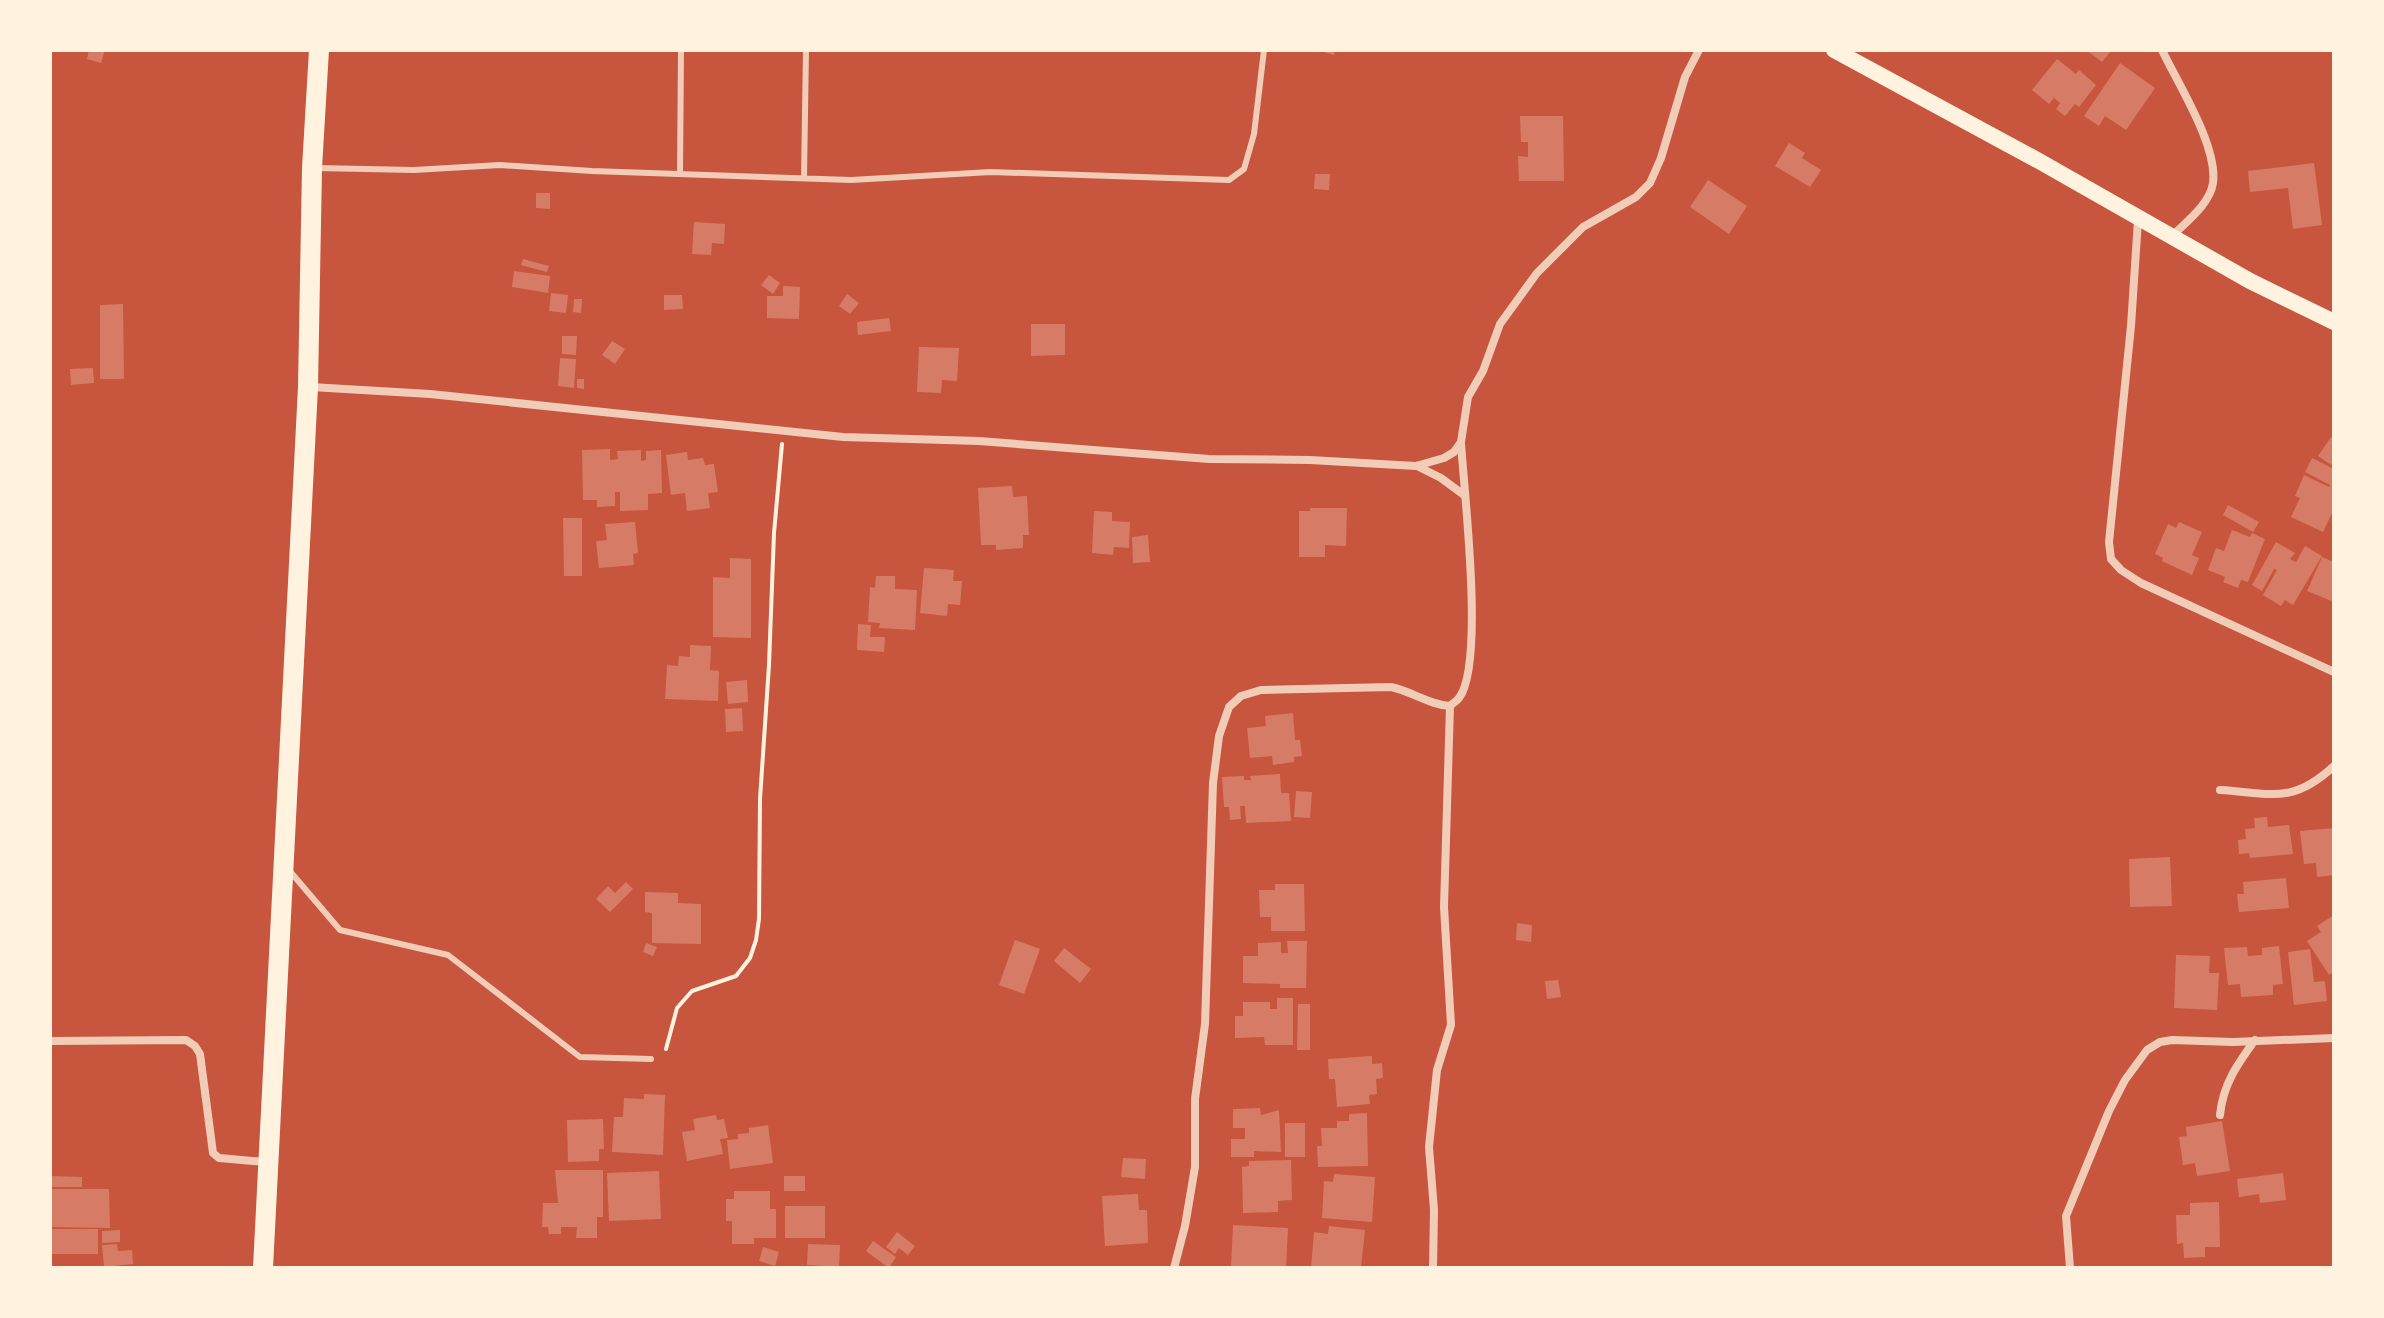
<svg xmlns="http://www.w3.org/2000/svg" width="2384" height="1318" viewBox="0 0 2384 1318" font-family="'Golos Text',sans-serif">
	<rect width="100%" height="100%" fill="#c8553d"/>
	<!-- building -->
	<path fill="#d67c66" d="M89,50H105L101,63L87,59Z
		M1316,50H1335L1334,55Z
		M2086,50H2112L2102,62Z
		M2057,59L2076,74L2079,70L2096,85L2079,107L2075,104L2065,116L2056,109L2060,103L2054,98L2049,104L2032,90Z
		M2120,63L2155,88L2126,130L2105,116L2099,126L2084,116Z
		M1520,116H1563L1564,181H1519L1518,156L1528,157V142H1521Z
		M1789,143L1805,153L1802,158L1821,170L1810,187L1775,166Z
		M2314,163L2322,225L2293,229L2288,188L2250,192L2248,171Z
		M1315,174H1330L1329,190L1314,189Z
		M1708,180L1747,206L1729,234L1690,207Z
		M536,193H550V209L536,208Z
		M694,222L725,224L724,244L712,243L711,255L692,254Z
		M523,259L549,266L547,272L521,265Z
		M514,271L550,276L548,293L512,287Z
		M769,275L780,283L773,294L761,285Z
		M783,286L800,287L799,319L767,318V296H783Z
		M551,293L568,295L566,313L549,311Z
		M847,294L859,303L850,314L839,306Z
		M664,295H682L683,309L664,310Z
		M574,299H582L581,313L573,312Z
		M123,304L124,379H100V305Z
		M889,318L891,331L858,335L857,322Z
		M1031,324H1065V355L1031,356Z
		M562,336H577L576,355L562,354Z
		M612,341L625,349L615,364L602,355Z
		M919,347L959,348L957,381L942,380L941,393L917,392Z
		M560,358L576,359L574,388L558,386Z
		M93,368L94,383L71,385L70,369Z
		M577,379H584V389L577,388Z
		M2331,437L2334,439V460L2331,465L2318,456Z
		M610,449V460L618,459L617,451L641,450V461L646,460V451L661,450L662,493L648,494V510L620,511V492H615V506L597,507V500H583L582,450Z
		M687,452L688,460L703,458L705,465L714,464L718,492L708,493L710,508L687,511L685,493L671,495L666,455Z
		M2312,458L2334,469V509L2323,532L2291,517L2300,498L2295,496L2304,475L2329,487L2330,485L2305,472Z
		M1012,486L1013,497L1027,496L1029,535H1023V548L996,550V545H981L978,488Z
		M2228,505L2259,522L2253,532L2223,515Z
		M1310,508H1347L1346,546L1325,545V557H1299V511H1310Z
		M1094,511L1112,512V521L1130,522L1129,548L1114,547L1113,555L1092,553Z
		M563,518H582V576H564Z
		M635,522L638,553L633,554L634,565L599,568L596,541L607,540L605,524Z
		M2179,522L2202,532L2192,555L2199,558L2192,575L2162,561L2163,558L2155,554L2168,524L2176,528Z
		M2232,530L2250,537L2252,533L2265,539L2248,582L2241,580L2238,588L2223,582L2225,577L2208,570L2216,548L2224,551Z
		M1148,535L1150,562L1133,563L1132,537Z
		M2276,542L2295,553L2290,559L2296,562L2305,546L2322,556L2293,605L2285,600L2281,606L2263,595L2277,570L2274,569L2262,591L2252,585Z
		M2322,557L2334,562V602L2307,591Z
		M730,558L751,559V638L713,637V577L730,578Z
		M924,568L954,570L953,581H962L960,605L948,604L947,616L920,613Z
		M876,576H895V589L917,590L915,630L879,628L880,623L868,622L870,587L875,588Z
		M858,624L871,625L870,637H885L884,652L857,650Z
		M690,645L711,646L710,670L719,671L718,701L665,699L667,665L678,666L679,656L690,657Z
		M747,680L748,702L728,704L726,682Z
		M742,708L743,731L726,732L725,709Z
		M1293,713L1295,740H1300L1302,756L1294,757V762L1273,765L1272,756L1250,758L1247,728L1266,726L1265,716Z
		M1280,774L1281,793H1289L1291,821L1246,823L1245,806H1240L1241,819L1230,820L1229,807H1224L1222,777L1244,776V780H1251L1250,776Z
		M1296,791L1312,792L1310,818L1294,817Z
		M2267,817L2268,827L2289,825L2293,854L2250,858L2249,853L2239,854L2238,840L2246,839L2245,829L2255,828L2254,818Z
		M2334,828V875L2317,877L2316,863L2304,864L2300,831Z
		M2170,857L2172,906L2130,907L2129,859Z
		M2286,878L2289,908L2239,912L2237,894H2244L2243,882Z
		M626,882L633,889L610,912L596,899L608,886L615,893Z
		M1275,884H1304L1305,931H1271V917H1260L1259,890H1275Z
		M645,892L678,893V903L701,904V944L652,943V913L645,912Z
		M2334,915V972L2329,975L2307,941L2321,932L2317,926Z
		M1517,923L1532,925L1531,942L1516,940Z
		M1015,940L1040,949L1024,994L999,985Z
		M1287,941H1307L1306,988H1280V984L1243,983V956H1258V943L1281,942V953H1288Z
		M646,943L657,947L653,956L643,952Z
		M2279,946L2283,984L2273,985V995L2241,997L2240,984L2228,985L2224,948L2247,947L2248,956L2262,955V948Z
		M1064,948L1091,969L1080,983L1054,961Z
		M2310,949L2314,982L2325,981L2327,1001L2294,1005L2288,952Z
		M2176,955L2210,956L2209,973H2219L2217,1010L2174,1008Z
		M1558,980L1561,997L1547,999L1545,981Z
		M1277,998H1293V1045H1265L1264,1037L1235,1038V1016H1243V1002H1270V1009H1277Z
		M1298,1004H1310V1050H1297Z
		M1372,1056V1064L1382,1063L1383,1078L1376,1079L1377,1094L1369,1095L1370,1104L1337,1107L1335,1079H1329L1328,1059Z
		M644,1094L665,1095L663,1155L612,1152L614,1117H623L624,1098L644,1099Z
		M1260,1108L1261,1115L1279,1110L1281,1152L1254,1151V1157H1231V1139H1245V1128H1233V1109Z
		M1367,1113L1368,1166L1318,1167L1317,1146H1322L1321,1128H1337V1121H1349V1114Z
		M716,1115L717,1120L724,1119L728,1138L720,1139L723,1154L687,1161L682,1132L695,1130L693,1119Z
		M603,1119L604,1149H599V1161L568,1162L567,1120Z
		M2222,1121L2230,1171L2197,1176L2195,1163L2183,1165L2179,1137L2187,1136L2186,1127Z
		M1285,1123H1305V1157H1285Z
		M768,1125L773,1163L730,1169L727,1140L738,1139V1134L749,1133V1128Z
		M1123,1158L1146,1159L1145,1179L1121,1177Z
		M1291,1160L1292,1200L1278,1201V1212L1243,1213L1242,1167L1249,1166V1161Z
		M555,1170H603V1217H597V1238H576L577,1227H561V1234H549L548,1227H542L543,1203H558Z
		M659,1171L661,1219L609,1221L607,1173Z
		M2283,1173L2286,1200L2260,1203L2259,1194L2239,1197L2237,1179Z
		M1334,1174L1375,1177L1372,1222L1322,1218L1324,1181L1333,1182Z
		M50,1176L82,1177V1187H50Z
		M784,1176H805V1191H784Z
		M50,1189H109L110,1228L50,1227Z
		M734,1191H770V1209H776V1238H754V1244H732V1221H726V1199H734Z
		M1138,1194L1139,1210H1147L1148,1243L1105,1246L1102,1196Z
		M2219,1202L2220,1247H2205V1257L2184,1258L2183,1243L2177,1244L2176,1215H2190V1203Z
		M785,1206H825V1238H785Z
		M1233,1225L1288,1228L1286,1268L1231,1266Z
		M1329,1226L1365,1230L1361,1268H1311L1314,1232L1328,1234Z
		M50,1229H98V1254H50Z
		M120,1230V1242L102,1243V1231Z
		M897,1232L915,1246L908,1255L899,1248L895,1254L886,1247Z
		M873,1241L896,1257L889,1268L866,1251Z
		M117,1244L118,1251L132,1250L133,1264L104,1267L102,1245Z
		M808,1244L840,1245L839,1267L807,1265Z
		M763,1247L779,1252L775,1266L759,1261Z"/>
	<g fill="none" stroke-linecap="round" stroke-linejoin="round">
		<!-- path -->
		<path stroke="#fff3e0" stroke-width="4" d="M666,1049L677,1008L692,991L736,976L750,958L756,940L759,919L760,799L769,665L774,533L782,444"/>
		<!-- service -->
		<path stroke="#f1ccb7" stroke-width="6" d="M316,168L414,170L500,165L592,171L851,180L991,172L1229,180L1244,169L1254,134L1264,50
			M680,172L681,50
			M804,177L806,50
			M288,869L340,930L448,955L580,1057L651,1059"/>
		<!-- minor -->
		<path stroke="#f1ccb7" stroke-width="8" d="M2162,50C2178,84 2218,146 2213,183C2210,204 2186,222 2172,236
			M2138,220L2131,326L2109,542L2111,559L2121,570L2141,583L2334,672
			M311,387L430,394L843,437L979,441L1209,459L1310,460L1416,466L1444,458L1454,452L1461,442L1468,397L1483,371L1500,324L1537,273L1583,227L1636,197L1650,183L1661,158L1685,77L1699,50
			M1417,466L1441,478L1464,495
			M2220,790C2271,793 2292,805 2334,766
			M50,1041L186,1040L195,1046L200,1054L213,1153L219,1158L266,1162
			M2220,1115C2223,1084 2237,1065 2255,1040
			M1174,1268L1185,1226L1195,1167V1099L1205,1024L1213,783L1219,736L1229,707L1241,696L1261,690L1391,687C1411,691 1430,705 1450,706C1453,703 1457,701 1459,698C1485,664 1464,492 1461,443
			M1433,1268L1434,1210L1429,1147L1437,1070L1451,1025L1444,907L1450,706
			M2070,1268L2066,1216L2109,1111L2125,1080L2147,1050L2160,1042L2172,1040L2233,1042L2334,1038"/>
		<!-- secondary -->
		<path stroke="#fff3e0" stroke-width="16" d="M1834,50L2039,161L2250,281L2334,322"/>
		<!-- trunk -->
		<path stroke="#fff3e0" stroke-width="20" d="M263,1268L308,387L312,168L319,50"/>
	</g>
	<!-- border -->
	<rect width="2384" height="1318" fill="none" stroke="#fff3e0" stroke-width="104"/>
</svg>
